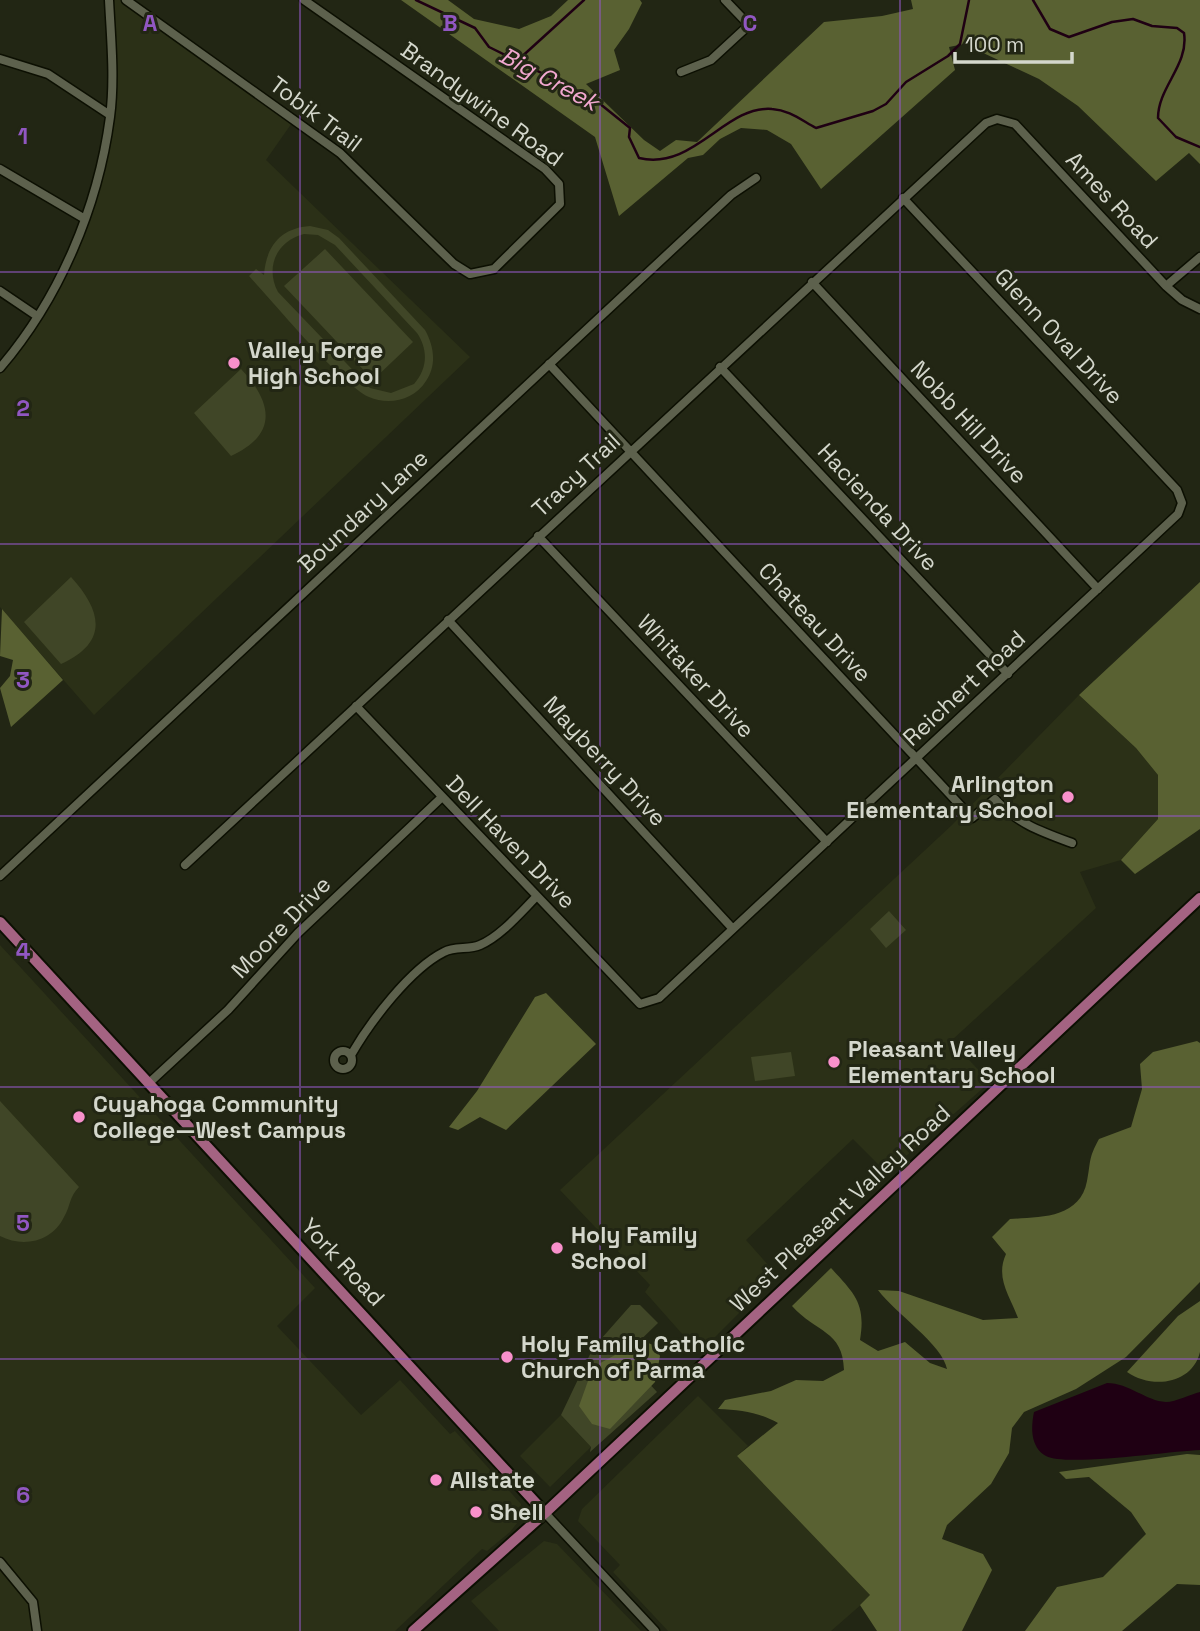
<svg xmlns="http://www.w3.org/2000/svg" width="1200" height="1631" viewBox="0 0 1200 1631" font-family="'Space Grotesk',sans-serif">
	<rect width="100%" height="100%" fill="#222614"/>
	<!-- built -->
	<path fill="#2b3017" d="M109,0H126L294,120L266,160L470,357L94,715L0,607V368L37,316L85,219L110,114Z
		M1079,695L1136,748L1158,775V819L1121,860L1080,872L1096,908L951,1041L990,1082L887,1173L853,1139L746,1240L777,1275L699,1353L645,1292L650,1285L560,1190L952,825Z
		M0,945L315,1288L277,1326L361,1415L400,1380L450,1434L455,1431L521,1504L522,1517L510,1532L487,1551L482,1549L395,1631H0Z
		M698,1396L748,1446L737,1456L871,1596L831,1631H668L613,1572L620,1565L578,1521L582,1509Z
		M561,1415L591,1447L550,1487L520,1456Z
		M544,1541L557,1544L641,1631H499L471,1601Z"/>
	<!-- green -->
	<path fill="#404627" fill-rule="evenodd" d="M310,226L328,230L339,238L425,330C434,346 437,365 426,381C414,400 389,406 369,397C340,383 276,305 249,276L256,269L264,275C266,247 280,228 310,226ZM304,234L318,235L335,245L417,333C428,349 428,368 414,384L391,393L370,388L278,292C265,268 276,241 304,234Z
		M325,249L413,342L373,380L284,286Z
		M241,369C272,402 279,434 231,456L194,413Z
		M71,577C102,611 109,642 61,664L24,622Z
		M889,911L906,930L886,948L870,929Z
		M791,1052L795,1076L755,1081L751,1057Z
		M0,1101L79,1187C69,1197 71,1205 64,1217C52,1242 23,1248 0,1236Z
		M631,1305H640L658,1323L624,1356L657,1392L590,1452L591,1447L561,1415L593,1348Z"/>
	<!-- forest -->
	<path fill="#596132" d="M401,0H448L474,19L519,29L551,16L568,0H640L642,3L629,29L614,50L620,70L586,84L644,140L660,151L676,140L697,142L824,22L882,16L913,9L911,0H1200V164L1189,153L1156,181L1078,106L1039,79L964,44L949,47L955,70L821,189L791,144L767,130L741,128L720,139L703,155L688,158L619,216L595,137Z
		M1200,582V829L1135,874L1121,860L1158,819V775L1136,748L1079,695Z
		M2,609L63,680L11,727L0,688L10,676L13,660L0,656Z
		M546,993L596,1044L506,1130L480,1117L458,1130L449,1127L477,1091L535,997Z
		M1197,1041L1200,1043V1282L1126,1357L1076,1389L1024,1412L1012,1428L1009,1453L991,1484L947,1525L942,1539L983,1554L992,1570L962,1631H877L860,1605L870,1595L737,1456L778,1423C758,1412 741,1410 718,1409L725,1400L771,1391L796,1380L823,1381L844,1370C843,1330 816,1333 792,1306L831,1268C855,1294 866,1304 860,1340L878,1351L905,1342L930,1363L947,1369C943,1345 895,1313 878,1290L899,1291L983,1320L1018,1318C1010,1296 995,1278 1006,1254L992,1237L1010,1219C1039,1217 1080,1219 1087,1181C1091,1161 1088,1159 1099,1139L1131,1127L1142,1089L1140,1064L1153,1052Z
		M1200,1301C1200,1317 1200,1337 1200,1352C1192,1385 1151,1389 1127,1372L1178,1316Z
		M635,1337L655,1346L660,1356L655,1382L610,1429L592,1424L579,1406L593,1367L615,1355Z
		M1187,1454L1200,1455V1585L1177,1584L1122,1631H1025L1057,1587L1103,1577L1146,1534L1131,1512L1089,1477L1066,1479L1059,1472Z"/>
	<!-- water -->
	<path fill="#1f0013" d="M1107,1383C1129,1383 1146,1401 1166,1402C1176,1402 1191,1394 1200,1392V1450C1171,1451 1066,1467 1046,1456C1030,1447 1031,1427 1034,1412Z"/>
	<g fill="none" stroke-linecap="round" stroke-linejoin="round">
		<!-- stream -->
		<path stroke="#1f0013" stroke-width="2.5" d="M416,0L475,28L489,47L594,99L630,128L629,137L639,158C694,171 725,105 772,109C789,110 801,120 816,128L873,111L886,104L906,82L948,56L960,44L969,0
			M1033,0L1050,29L1069,37L1112,22L1133,19L1152,26L1177,28L1184,33C1189,65 1158,87 1158,118L1176,137L1200,147
			M517,61L584,0"/>
		<!-- minor casing -->
		<g stroke="#0c0f02" stroke-width="11">
			<path id="minor" d="M126,0L340,153L454,264L470,274L494,269L560,204L559,184L545,169L304,0
				M0,59L48,74L110,115
				M681,72L711,60L749,25L725,0
				M0,169L85,219
				M812,282L1098,589
				M1166,286L1200,257
				M0,291L37,316
				M549,364L972,818L995,799C1016,823 1042,832 1072,843
				M720,367L1008,674
				M0,368C59,299 98,208 110,117C115,79 111,39 109,0
				M538,536L827,842
				M448,620L733,929
				M356,706L640,1004L659,998L1178,514L1182,503L1177,490L903,198
				M185,865L986,123L997,119L1015,124L1166,286L1182,300L1200,309
				M0,876L731,195L756,178
				M334 1060a9 9 0 1 1 18 0a9 9 0 1 1-18 0Z
				M351,1055C370,1022 410,969 444,952C455,946 469,950 480,945C501,936 521,912 537,896
				M149,1083L228,1010L298,933L441,798
				M545,1513L655,1631
				M0,1562L33,1602L37,1631"/>
		</g>
		<!-- major casing -->
		<g stroke="#0c0f02" stroke-width="14">
			<path id="major" d="M0,922L545,1513
				M413,1631L545,1513L1200,898"/>
		</g>
		<!-- minor -->
		<use href="#minor" stroke="#5d614d" stroke-width="8"/>
		<!-- major -->
		<use href="#major" stroke="#a46382" stroke-width="10"/>
	</g>
	<!-- grid -->
	<path fill="none" stroke="#9157c2" stroke-width="2" stroke-opacity="0.55" d="M300,0V1631M600,0V1631M900,0V1631M0,272H1200M0,544H1200M0,816H1200M0,1087H1200M0,1359H1200"/>
	<!-- markers -->
	<g fill="#f890cb" stroke="#222614" stroke-width="2.5">
		<circle cx="234" cy="363" r="7"/>
		<circle cx="1068" cy="797" r="7"/>
		<circle cx="834" cy="1062" r="7"/>
		<circle cx="79" cy="1117" r="7"/>
		<circle cx="557" cy="1248" r="7"/>
		<circle cx="507" cy="1357" r="7"/>
		<circle cx="436" cy="1480" r="7"/>
		<circle cx="476" cy="1512" r="7"/>
	</g>
	<g text-anchor="middle" stroke-width="6" stroke-linejoin="round" paint-order="stroke">
		<!-- street labels -->
		<g font-size="23" fill="#d4d7cc" stroke="#222614">
			<text transform="translate(482 104) rotate(36)" y="8">Brandywine Road</text>
			<text transform="translate(316 114) rotate(37)" y="8">Tobik Trail</text>
			<text transform="translate(1112 200) rotate(47)" y="8">Ames Road</text>
			<text transform="translate(1059 336) rotate(47)" y="8">Glenn Oval Drive</text>
			<text transform="translate(969 422) rotate(47)" y="8">Nobb Hill Drive</text>
			<text transform="translate(576 475) rotate(-43)" y="8">Tracy Trail</text>
			<text transform="translate(878 507) rotate(47)" y="8">Hacienda Drive</text>
			<text transform="translate(363 511) rotate(-43)" y="8">Boundary Lane</text>
			<text transform="translate(815 622) rotate(47)" y="8">Chateau Drive</text>
			<text transform="translate(696 676) rotate(47)" y="8">Whitaker Drive</text>
			<text transform="translate(964 688) rotate(-43)" y="8">Reichert Road</text>
			<text transform="translate(605 761) rotate(47)" y="8">Mayberry Drive</text>
			<text transform="translate(511 842) rotate(46)" y="8">Dell Haven Drive</text>
			<text transform="translate(281 927) rotate(-46)" y="8">Moore Drive</text>
			<text transform="translate(840 1208) rotate(-43)" y="8">West Pleasant Valley Road</text>
			<text transform="translate(343 1262) rotate(47)" y="8">York Road</text>
		</g>
		<!-- poi labels -->
		<g font-size="23" font-weight="bold" fill="#d4d7cc" stroke="#222614" text-anchor="start">
			<text x="248" y="358">Valley Forge<tspan x="248" dy="26">High School</tspan></text>
			<text x="1054" y="792" text-anchor="end">Arlington<tspan x="1054" dy="26">Elementary School</tspan></text>
			<text x="848" y="1057">Pleasant Valley<tspan x="848" dy="26">Elementary School</tspan></text>
			<text x="93" y="1112">Cuyahoga Community<tspan x="93" dy="26">College—West Campus</tspan></text>
			<text x="571" y="1243">Holy Family<tspan x="571" dy="26">School</tspan></text>
			<text x="521" y="1352">Holy Family Catholic<tspan x="521" dy="26">Church of Parma</tspan></text>
			<text x="450" y="1488">Allstate</text>
			<text x="490" y="1520">Shell</text>
		</g>
		<!-- water labels -->
		<g font-size="24" font-style="italic" fill="#f2a8d0" stroke="#222614">
			<text transform="translate(549 79) rotate(28)" y="8">Big Creek</text>
		</g>
	</g>
	<g font-size="23" text-anchor="middle" font-weight="bold" fill="#9157c2" stroke="#222614" stroke-width="6" stroke-linejoin="round" paint-order="stroke">
		<text x="150" y="31">A</text>
		<text x="450" y="31">B</text>
		<text x="750" y="31">C</text>
		<text x="23" y="144">1</text>
		<text x="23" y="416">2</text>
		<text x="23" y="688">3</text>
		<text x="23" y="959">4</text>
		<text x="23" y="1231">5</text>
		<text x="23" y="1503">6</text>
	</g>
	<!-- scale -->
	<path d="M955 52v10h117v-10" fill="none" stroke="#d4d7cc" stroke-width="3.5"/>
	<text x="965" y="52" font-size="21" fill="#d4d7cc" stroke="#222614" stroke-width="5" paint-order="stroke">100 m</text>
</svg>
